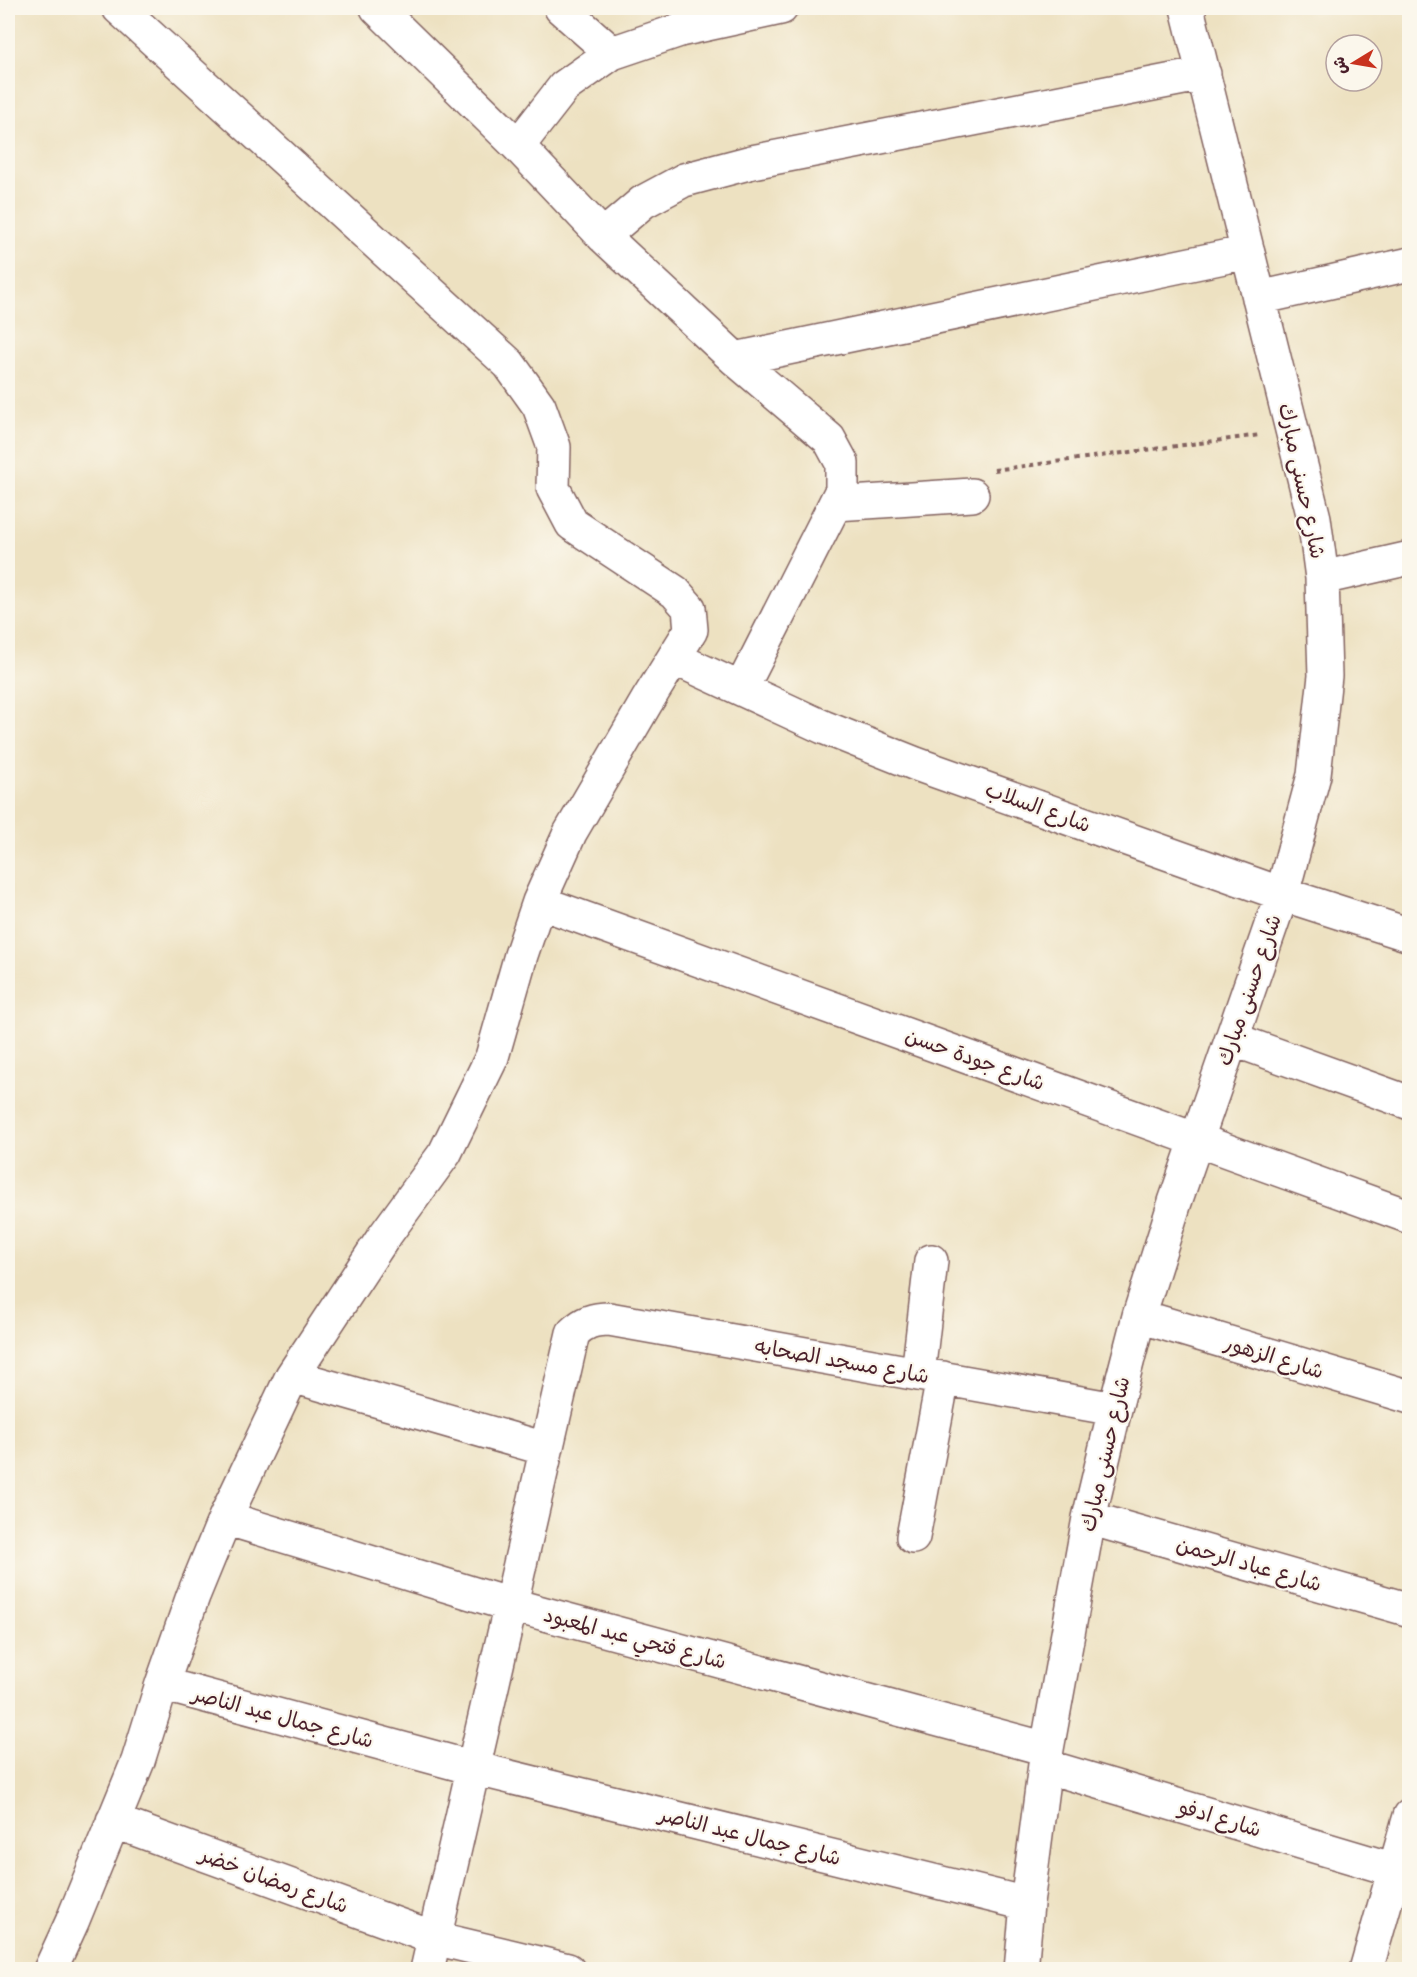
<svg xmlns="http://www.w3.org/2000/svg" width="1417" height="1977" viewBox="0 0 1417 1977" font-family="Sriracha,'Playpen Sans Arabic',sans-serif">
	<rect width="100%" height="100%" fill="#fbf7ec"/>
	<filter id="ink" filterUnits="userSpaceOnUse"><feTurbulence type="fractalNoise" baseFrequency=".0167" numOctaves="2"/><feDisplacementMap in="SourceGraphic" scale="12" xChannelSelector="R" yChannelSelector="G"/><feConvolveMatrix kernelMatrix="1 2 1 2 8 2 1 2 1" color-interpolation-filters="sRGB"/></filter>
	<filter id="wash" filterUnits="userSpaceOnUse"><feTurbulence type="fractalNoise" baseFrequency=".008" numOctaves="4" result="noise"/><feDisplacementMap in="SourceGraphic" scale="24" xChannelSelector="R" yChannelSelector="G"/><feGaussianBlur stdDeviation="1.35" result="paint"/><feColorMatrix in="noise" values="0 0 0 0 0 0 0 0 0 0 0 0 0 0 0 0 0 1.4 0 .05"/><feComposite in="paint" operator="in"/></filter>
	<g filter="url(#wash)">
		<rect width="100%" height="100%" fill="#ede1c1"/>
	</g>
	<g filter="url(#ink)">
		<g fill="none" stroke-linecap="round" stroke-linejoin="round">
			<!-- minor casing -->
			<g stroke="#836360" stroke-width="36">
				<path id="minor" d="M377,8L518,146L603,236L735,359L829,439L842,463V490L741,689
					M561,8L612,53
					M518,146L564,87L612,53L680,30L781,8
					M603,236L643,202L684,180L752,162L1204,74
					M1259,298L1410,264
					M735,359L1248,252
					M836,504L972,495
					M1322,578L1410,558
					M674,658L823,727L916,764L1282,894L1410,935
					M539,902L1410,1217
					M1232,1039L1410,1103
					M1139,1316L1410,1397
					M918,1374L931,1261
					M292,1376L546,1449
					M225,1518L504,1603L1047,1749
					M1089,1518L1410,1610
					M913,1537L943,1378
					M162,1684L473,1768L1027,1904
					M1045,1766L1395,1870
					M113,1821L434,1938L568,1970
					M50,1970L72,1922L138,1761L162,1684L193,1596L225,1518L292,1376L383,1238L445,1153L492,1057L521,955L539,902L570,833L647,701L691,630L689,608L675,592L572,524L553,488L554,447L539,406L509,364L119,8
					M427,1970L573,1333C584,1322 594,1319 609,1319L1115,1409
					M1021,1970L1027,1904L1047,1749L1089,1518L1115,1409L1139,1316L1175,1202L1282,894L1314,775L1325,676L1322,578L1314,518L1187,8
					M1366,1970L1410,1816"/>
			</g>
			<!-- path -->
			<path stroke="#836360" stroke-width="4" stroke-dasharray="4.5 4.5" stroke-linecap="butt" d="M994,470L1260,435"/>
			<!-- minor -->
			<use href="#minor" stroke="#fff" stroke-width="33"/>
		</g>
	</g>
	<g text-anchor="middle" stroke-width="4.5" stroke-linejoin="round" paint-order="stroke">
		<!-- street labels -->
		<g font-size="21" fill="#4a1f2b" stroke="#fbf7ec">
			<text transform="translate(1302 481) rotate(78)" y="7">شارع حسنى مبارك</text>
			<text transform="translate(1038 807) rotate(20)" y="7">شارع السلاب</text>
			<text transform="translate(1249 990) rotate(-71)" y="7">شارع حسنى مبارك</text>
			<text transform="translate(975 1059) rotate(20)" y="7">شارع جودة حسن</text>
			<text transform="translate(1274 1357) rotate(17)" y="7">شارع الزهور</text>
			<text transform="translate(842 1361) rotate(10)" y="7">شارع مسجد الصحابه</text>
			<text transform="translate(1105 1454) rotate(-77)" y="7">شارع حسنى مبارك</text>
			<text transform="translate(1249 1564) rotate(16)" y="7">شارع عباد الرحمن</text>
			<text transform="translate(635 1638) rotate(15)" y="7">شارع فتحي عبد المعبود</text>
			<text transform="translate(283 1717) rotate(15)" y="7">شارع جمال عبد الناصر</text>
			<text transform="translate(1220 1818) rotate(17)" y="7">شارع ادفو</text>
			<text transform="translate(750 1836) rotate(14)" y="7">شارع جمال عبد الناصر</text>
			<text transform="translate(274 1880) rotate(20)" y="7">شارع رمضان خضر</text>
		</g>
	</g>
	<!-- margin -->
	<rect width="1417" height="1977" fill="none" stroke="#fbf7ec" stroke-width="30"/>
	<!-- north arrow -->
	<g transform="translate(1354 63) rotate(259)"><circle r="28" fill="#fbf7ec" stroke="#b4a19f" stroke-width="1.5"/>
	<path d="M0-4.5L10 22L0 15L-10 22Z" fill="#c8321e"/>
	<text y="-9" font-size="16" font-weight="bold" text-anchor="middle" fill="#4a1f2b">ش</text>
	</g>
</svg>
